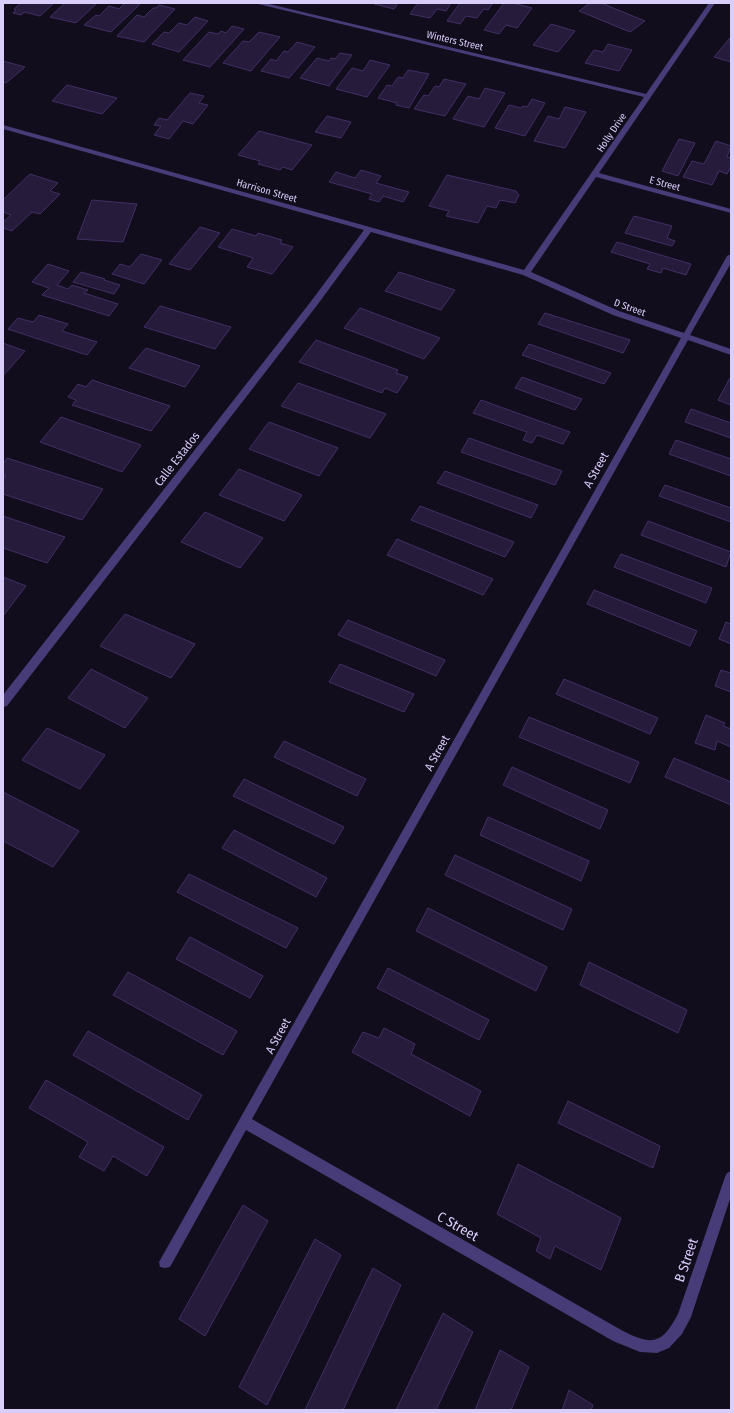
<svg xmlns="http://www.w3.org/2000/svg" width="734" height="1413" viewBox="0 0 734 1413" font-family="'Fira Sans Condensed',sans-serif">
	<rect width="100%" height="100%" fill="#120d1c"/>
	<!-- building -->
	<path fill="#261b3b" stroke="#422f65" d="M21,3H54L40,16L24,12L21,15L13,13L16,10L14,9Z
		M65,3H97L76,23L50,17Z
		M125,3L140,4L111,32L84,25L96,15L99,16L109,6L119,9Z
		M375,3H398L394,9L374,4Z
		M418,3H451L446,11L437,9L430,18L410,14Z
		M460,3H493L488,10L484,9L477,18L466,16L460,24L447,21Z
		M504,3H513L532,8L517,28L506,25L499,34L484,30Z
		M590,3H601L645,21L630,32L579,11Z
		M159,5L175,9L144,42L117,36L137,15L144,17L153,8H156Z
		M195,17L208,21L179,52L152,44L164,32L169,33L179,23L187,25Z
		M551,24L575,31L558,52L533,45Z
		M232,26L244,29L210,67L183,60L209,32L218,34L221,31L226,33Z
		M259,32L280,37L251,71L223,63L243,41L249,42Z
		M730,38L731,62L714,57Z
		M297,42L315,47L289,78L261,71L271,59L276,61L284,51L288,52Z
		M608,44L632,50L619,71L585,63L594,50L603,52Z
		M340,53L352,55L329,86L300,78L317,58L329,61L331,58L335,59Z
		M370,60L390,65L367,97L336,89L352,68L363,71Z
		M3,61L25,67L6,83L3,82Z
		M408,70L429,74L409,108L396,105L397,103L378,98L387,85L392,86L398,77L403,78Z
		M444,79L466,84L445,116L414,109L424,95L428,96L435,86L439,87Z
		M67,85L117,98L102,114L52,101Z
		M485,88L505,93L484,127L453,119L468,96L479,99Z
		M190,93L204,96L199,103L208,105L193,124L183,121L169,139L154,135L161,126L154,125L159,118L167,120Z
		M532,99L545,103L525,136L495,128L509,105L521,108L523,106L527,107Z
		M565,107L586,112L565,148L534,141L548,116L559,119Z
		M327,116L351,122L341,138L315,132Z
		M259,131L312,145L292,170L283,167L280,170L258,164L260,161L238,155Z
		M679,139L695,143L678,176L662,171Z
		M716,141L731,146L727,157L731,158V166L727,174L719,171L712,185L683,177L692,161L704,164Z
		M361,170L381,176L376,183L409,192L403,202L383,196L379,202L369,199L372,194L329,182L336,172L355,178Z
		M30,174L58,183L50,191L60,194L40,214L32,212L12,231L3,228V222L11,215L3,212V200Z
		M447,175L516,191L519,195L515,203L500,200L496,208L487,206L478,223L446,216L449,211L429,206Z
		M92,200L137,204L123,242L77,239Z
		M634,216L672,226L667,238L675,241L672,246L625,233Z
		M200,227L220,233L190,270L169,264Z
		M232,229L256,236L258,233L282,240L280,243L293,247L272,274L247,267L253,258L218,247Z
		M617,242L691,264L686,275L663,268L661,273L647,269L650,264L611,252Z
		M141,254L162,260L144,284L112,274L120,264L130,267Z
		M48,264L69,271L57,285L68,289L72,285L88,290L84,293L118,304L109,316L42,295L49,288L32,282Z
		M81,272L105,279L104,280L120,285L114,294L73,282Z
		M399,272L455,290L441,310L385,291Z
		M160,306L231,327L215,349L144,327Z
		M360,308L440,338L424,359L344,328Z
		M545,313L630,340L623,353L538,324Z
		M39,315L68,324L62,331L97,342L87,355L8,329L18,318L33,322Z
		M316,340L398,370L396,373L408,377L397,393L385,388L382,393L299,362Z
		M3,343L25,351L3,376Z
		M529,344L611,373L604,384L522,355Z
		M146,348L200,366L185,387L129,368Z
		M522,377L582,399L575,410L515,388Z
		M730,378H731V405L718,400Z
		M92,380L170,406L151,431L72,405L76,400L68,397L78,384L86,387Z
		M298,383L386,414L370,438L281,406Z
		M481,400L570,432L563,444L537,435L532,443L523,440L527,432L473,413Z
		M691,409L731,423V438L685,422Z
		M61,417L141,445L122,472L40,442Z
		M269,422L338,448L319,476L249,449Z
		M469,438L562,471L555,485L461,452Z
		M676,440L731,459V476L669,454Z
		M7,458L103,489L82,520L3,494V479L6,475L3,474V464Z
		M239,469L302,495L284,521L219,495Z
		M445,471L538,505L531,518L437,483Z
		M665,485L731,508V522L659,496Z
		M420,506L514,542L505,557L411,520Z
		M205,512L263,538L240,568L181,542Z
		M3,516L65,537L47,563L3,548Z
		M648,521L731,552L726,567L641,535Z
		M397,539L493,579L483,595L387,555Z
		M621,554L712,588L706,603L614,567Z
		M3,577L26,586L3,616Z
		M594,590L697,631L690,646L587,604Z
		M125,614L195,644L171,678L100,646Z
		M348,620L445,660L436,676L338,635Z
		M726,622L731,624V644L719,639Z
		M340,664L414,694L404,712L329,682Z
		M91,669L148,698L125,728L68,698Z
		M721,670L731,673V692L715,686Z
		M564,679L658,718L650,734L556,694Z
		M706,715L725,723L723,726L731,729V747L717,741L715,750L695,743Z
		M529,717L639,762L630,783L519,737Z
		M47,728L105,755L80,789L22,760Z
		M284,741L366,779L357,796L274,757Z
		M674,758L731,782V805L665,777Z
		M512,767L608,810L600,829L503,785Z
		M244,779L344,827L334,844L233,796Z
		M3,792L79,831L53,867L3,841Z
		M488,817L589,861L581,881L480,835Z
		M234,830L327,878L316,897L222,848Z
		M455,855L572,909L563,930L445,875Z
		M189,874L298,928L286,948L177,892Z
		M428,908L547,967L536,991L416,931Z
		M190,937L263,976L250,998L176,959Z
		M589,962L687,1010L678,1033L580,985Z
		M388,968L489,1020L479,1040L377,988Z
		M128,972L237,1031L223,1055L113,995Z
		M384,1028L415,1044L411,1054L481,1091L470,1116L352,1052L363,1032L379,1038Z
		M88,1031L202,1095L188,1120L73,1055Z
		M46,1080L164,1147L147,1176L113,1156L104,1171L79,1157L88,1142L29,1108Z
		M568,1101L660,1146L653,1168L558,1123Z
		M518,1164L621,1218L601,1270L555,1246L550,1259L536,1251L541,1238L497,1214Z
		M243,1205L268,1221L205,1336L179,1319Z
		M315,1239L341,1255L267,1405L239,1387Z
		M373,1268L401,1285L343,1410H305Z
		M443,1313L473,1332L436,1410H396Z
		M500,1350L529,1367L511,1410H475Z
		M569,1390L593,1405L591,1410H562Z"/>
	<g fill="none" stroke-linecap="round" stroke-linejoin="round">
		<!-- minor -->
		<path fill="#473c77" fill-rule="evenodd" d="M254,3H265L646,94L709,3H715L599,173L731,209V213L596,177L531,272L619,311L684,333L727,256L731,254V263L690,335L731,349V355L688,340L252,1119L623,1331C653,1346 662,1344 678,1314L725,1177L727,1173L731,1171V1196L691,1317L682,1334L669,1348L657,1353L640,1352L613,1341L246,1130L170,1267L165,1268L160,1267L159,1262L681,338L613,315L523,275L371,232L318,304L7,706L3,707V695L312,300L364,230L3,129V125L524,270L644,97Z"/>
	</g>
	<g text-anchor="middle" stroke-width="3" stroke-linejoin="round" paint-order="stroke">
		<!-- far-street labels -->
		<g font-size="10" fill="#d9cdfa" stroke="#120d1c">
			<text transform="translate(455 40) rotate(13)" y="4">Winters Street</text>
			<text transform="translate(611 132) rotate(-56)" y="4">Holly Drive</text>
			<text transform="translate(665 183) rotate(15)" y="4">E Street</text>
			<text transform="translate(267 190) rotate(16)" y="4">Harrison Street</text>
			<text transform="translate(630 307) rotate(20)" y="4">D Street</text>
		</g>
		<!-- street labels -->
		<g font-size="12" fill="#d9cdfa" stroke="#120d1c">
			<text transform="translate(177 459) rotate(-52)" y="4">Calle Estados</text>
			<text transform="translate(596 470) rotate(-61)" y="4">A Street</text>
			<text transform="translate(437 753) rotate(-61)" y="4">A Street</text>
			<text transform="translate(278 1036) rotate(-61)" y="4">A Street</text>
		</g>
		<!-- near-street labels -->
		<g font-size="14" fill="#d9cdfa" stroke="#120d1c">
			<text transform="translate(458 1226) rotate(30)" y="5">C Street</text>
			<text transform="translate(686 1260) rotate(-71)" y="5">B Street</text>
		</g>
	</g>
	<!-- border -->
	<rect width="734" height="1413" fill="none" stroke="#d9cdfa" stroke-width="8"/>
</svg>
